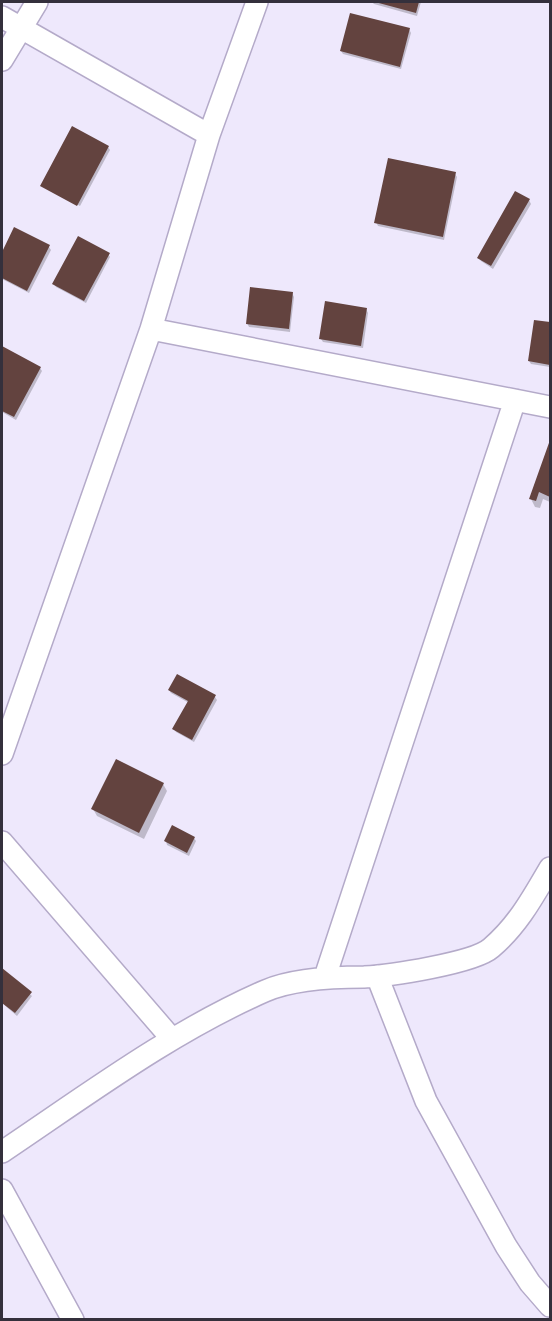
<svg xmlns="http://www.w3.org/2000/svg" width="552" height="1321" viewBox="0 0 552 1321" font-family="Ubuntu,sans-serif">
	<rect width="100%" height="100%" fill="#eee8fc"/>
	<!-- shadow -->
	<path fill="#0003" d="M372,2H421L417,16L374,4Z
		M409,29L411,33L401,69L343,54L341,51Z
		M108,147L110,150L80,206L43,185Z
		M455,174L457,177L444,240L378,226L376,222Z
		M529,200L531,204L493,269L481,261L479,258Z
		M15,229L49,247L51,250L29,293L2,279V255Z
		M108,254L110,257L86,303L56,287L54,284Z
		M292,293L294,297L290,332L249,327L247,323Z
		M366,309L368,313L363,348L323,342L321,339Z
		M536,321L550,324V367L531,364L529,361Z
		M2,348L40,368L42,371L16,420L2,412Z
		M550,444V502L543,499L540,508L535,507L531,499Z
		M169,690L215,697L217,700L194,742L176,732L174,729L189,703L171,693Z
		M163,784L167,791L144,839L97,816L93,809Z
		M194,838L196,841L189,856L167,845L166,841Z
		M2,970L32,996L17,1016L2,1003Z"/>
	<!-- building -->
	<path fill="#63433f" d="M375,2H419L416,13Z
		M350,13L410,28L400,67L340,51Z
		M72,126L109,146L77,206L40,186Z
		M388,158L456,172L443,237L374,223Z
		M515,191L530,199L491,266L477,258Z
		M14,227L50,245L27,291L2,278V252Z
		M78,236L110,253L84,301L52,284Z
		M250,287L293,292L289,329L246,324Z
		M325,301L367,308L361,346L319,339Z
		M534,320L550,322V365L528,361Z
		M2,346L41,367L14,417L2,411Z
		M550,440V497L539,492L536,501L529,499Z
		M177,674L216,695L192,740L172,729L188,701L168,690Z
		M116,759L164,783L139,833L91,809Z
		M172,825L195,837L187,853L164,841Z
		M2,968L32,992L15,1013L2,1003Z"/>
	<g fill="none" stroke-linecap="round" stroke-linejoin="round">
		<!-- street casing -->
		<g stroke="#b4aac9" stroke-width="24">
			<path id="street" d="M2,17L209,135
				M2,60L37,2
				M151,329L550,407
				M2,754L151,329L209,135L257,2
				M2,842L172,1039
				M377,976L426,1101L506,1246L530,1283L550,1306
				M325,977L515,400
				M2,1152C87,1095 171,1032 265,991C292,979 335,977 364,977C389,976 474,963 491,948C518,925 533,897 550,868
				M2,1190L73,1320"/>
		</g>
		<!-- street -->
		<use href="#street" stroke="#fff" stroke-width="21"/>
	</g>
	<!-- border -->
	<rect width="552" height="1321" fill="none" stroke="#34303c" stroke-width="6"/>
</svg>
